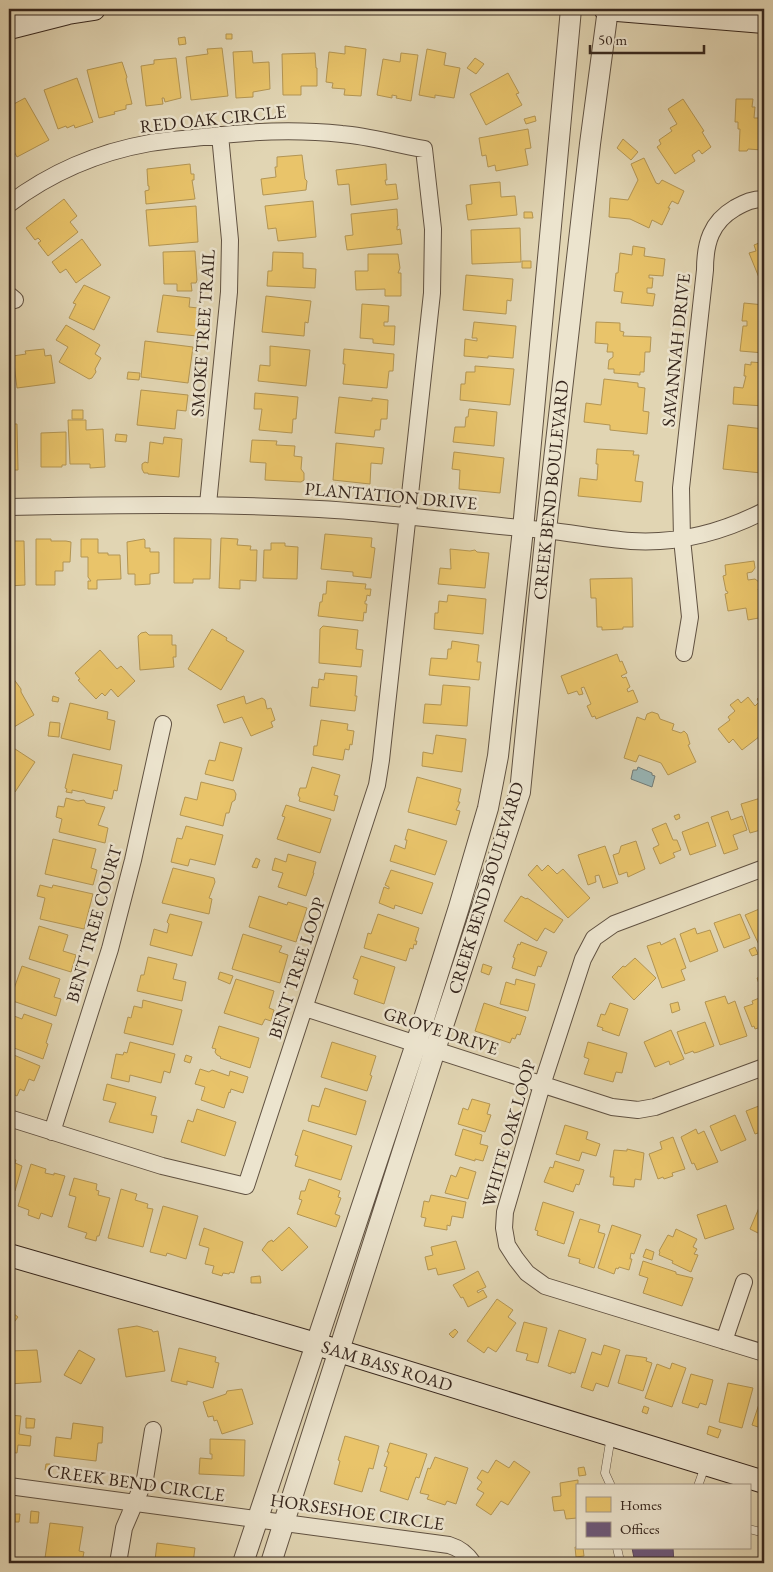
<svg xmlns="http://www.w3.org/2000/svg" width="773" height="1572" viewBox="0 0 773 1572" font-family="'EB Garamond',serif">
	<rect width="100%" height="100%" fill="#e1d5b3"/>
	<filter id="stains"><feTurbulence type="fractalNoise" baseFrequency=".004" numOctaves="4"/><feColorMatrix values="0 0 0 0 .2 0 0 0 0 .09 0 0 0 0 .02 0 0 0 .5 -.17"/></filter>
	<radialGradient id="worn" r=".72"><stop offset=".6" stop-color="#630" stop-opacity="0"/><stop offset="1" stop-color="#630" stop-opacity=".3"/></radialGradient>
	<!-- water -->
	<path fill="#98b6b7" stroke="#717c79" d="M638,767L652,773V775L655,776L652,787L631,779L633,770H637Z"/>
	<!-- homes -->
	<path fill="#e9c46a" stroke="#b39553" d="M226,34H232V39H226Z
		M185,37L186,44L179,45L178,38Z
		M345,46L366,49L361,96L344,95L345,89L332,88L333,83L326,82L329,52L345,54Z
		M222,48L228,96L191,100L186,57L208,54L207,49Z
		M427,49L446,53L444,65L460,68L454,98L435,95V98L419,95Z
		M252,51L253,63L269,62L270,89L253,92V97L236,98L233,52Z
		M315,53L316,68H317V86H301V95H283L282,54Z
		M401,53L418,55L411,101L396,98L397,96L392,95V98L377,95L383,59L400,62Z
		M176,58L181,98L165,102L164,98H162L163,104L146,106L141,66L154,64V60Z
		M475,58L484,64L476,74L467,68Z
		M122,62L127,77L126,79L132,104L126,105V109L114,112L115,114L99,118L87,70Z
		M508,73L519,93L516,94L522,105L486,125L470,94Z
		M77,78L93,122L75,128L74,125L67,128L66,126L58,129L44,90Z
		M25,98L49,140L17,157L9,142V111L14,109L12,105Z
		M683,99L704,131L702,132L711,147L702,154L699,150L692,155L695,161L675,174L657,147L661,144L659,140L672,131L670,128L677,124L668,109Z
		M736,99H753L752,107H755L754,118H764V149H762V150L748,149L747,151H739L740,129H738V122H735Z
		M535,116L536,121L526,124L524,119Z
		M528,129L531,148L525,149L528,165L496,171L495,165L488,167L486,155L482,156L479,138Z
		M623,139L638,152L631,160L617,148Z
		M302,155L305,179L307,181L306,190L263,195L261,179L276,177L275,167H277V157Z
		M644,158L656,183L659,184L662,180L684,191L678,204L672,201L668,208H670L662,225L652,220L649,228L630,219L609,217L610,198L628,200L638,180L631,164Z
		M190,164L191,174H194V180H192L195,199L146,204L145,191L149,190V186H148L147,169Z
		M386,164L387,180H385L386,185L396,184L398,199L351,205L349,184L338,185L336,170Z
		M500,182L501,197L515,196L517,215L468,220L466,205L472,204L470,185Z
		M64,199L77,216L70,222L78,232L48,256L38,243L41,241L38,238L35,240L26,228Z
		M313,201L316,237L278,241L276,228L268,229L265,206Z
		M196,206L198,242L149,246L146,210Z
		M397,209L398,226H397V230L400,229L402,244L347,250L345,236L353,235L351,214Z
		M524,212H532L533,218H524Z
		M520,228L521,262L472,264L471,230Z
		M82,239L101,265L76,283L66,269L60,273L52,262Z
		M764,241V278L760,280L749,253L756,251L754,245Z
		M633,246L645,248L644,256L665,259L663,276L649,275V278H653L652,288H647V293L655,294L653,306L621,303L623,292L614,291L616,273H618L620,253L632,255Z
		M195,251L197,280L196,283H191L192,291H177V284H164L163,252Z
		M273,252L303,253V268L316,269L315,288L267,286L268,271H272Z
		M368,254H398L400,268L398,273H401V296H385V289L356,290L355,271H368Z
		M522,261H531V268H522Z
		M466,275L513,279L511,301L507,300L506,314L463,310Z
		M84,285L110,297L94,330L69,318L76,304L73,303Z
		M163,295L190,298L189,307L198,308L197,336L157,332Z
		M266,296L311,301L308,323L305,322L304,336L262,332Z
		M744,303L764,305V353L740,351L743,326H747V321H742Z
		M362,304L389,306L388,322H384V326H395L394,345L373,343V339L360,338Z
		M474,322L516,326L513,358L488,356V358L464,356L465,339L477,341V338H472Z
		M596,322L620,323V331L624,332L623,336L651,337L650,352H645L644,372H640V375L614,373V369H608L609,360L613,357V352H607L608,344L595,343Z
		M66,325L100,345L95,354L101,358L95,369L96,372L92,378L89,379L59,362L68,347L56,340Z
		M145,341L193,347L188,383L141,377Z
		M270,346L310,350L306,386L258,381L260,365L270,366Z
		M44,349L45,356L51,355L55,383L17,388L13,356L26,354L25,351Z
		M344,349L394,354L393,371H389L387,388L343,384L345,364H343Z
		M751,362L764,363V406L733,404L734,387L743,388L746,376H744L745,364L751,365Z
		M475,366L514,369L510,405L460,400L461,384H465L466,372H475Z
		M128,372L140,373L139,380L127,379Z
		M604,379L638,383V387L645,388L643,411L649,412L647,434L610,430V425L584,422L586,403L601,405Z
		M141,390L188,395L186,411L177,410L175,429L137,425Z
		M255,393L298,397L296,419H293L292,433L259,430L262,409H254Z
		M339,397L372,401V398L388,400L387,419H381L380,430H375L374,437L335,433Z
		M469,409L497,412L494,446L453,442L455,427H465L466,417H468Z
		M72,410H83V419H72Z
		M68,420H86V430L103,429L105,467L90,468V464H70Z
		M9,424H17L18,470H9Z
		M728,425L764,429L761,473L723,469Z
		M66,432V465H62V467H41V433Z
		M116,434L127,435L126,442L115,441Z
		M164,437L182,439L179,477L148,474V473H144L142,469V464L145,462L148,463L150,442L163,444Z
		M252,440L277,441L276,445L295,446L294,456L302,457L301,469L304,473V480L301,482L265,480L266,463L250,462Z
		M336,443L384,448L382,464L371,463L370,484L333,480Z
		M597,449L634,451L633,455H639L635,481L643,482L641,502L578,496L580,478L597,480L598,464H596Z
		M454,452L504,458L500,493L459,489L460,470L452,469Z
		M325,534L372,538L371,547L375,548L371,578L353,576V572L321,569Z
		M174,538L211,539L210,579H193V583H174Z
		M221,538L238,539L237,545L251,546L250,550H257L256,581L240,580V589L219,588Z
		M36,539H51V541H66L71,542L70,562H63V571H55V585H36Z
		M81,539H98V553H108V555H120L121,579L97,580V589H88V581H91L88,577V557H81Z
		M144,539L145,540V548H150V552H159V573L150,574V584L135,585V574H128L127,542Z
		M9,541H24L25,585L9,586Z
		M271,543H285V546L298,547L297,579L263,578L264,550H271Z
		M450,549L470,551L475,550L477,552L489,553L485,588L438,584L440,568L451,569Z
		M754,561L755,568L752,572L747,573L748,580L755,579L759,582V587L758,590L764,589V617L748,620L746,608L728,611L725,594L728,593L727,591H726L723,576L726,575L725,565Z
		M632,578L633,627H623V629L602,630V627H597L596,598H591L590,579Z
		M327,581L366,584L365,589H371L370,596L367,595L366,601H365V604H367L366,613L364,612L363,621L318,616L320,602H322L323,594H326Z
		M448,595L486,599L483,634L434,629L435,613H438L439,601L447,602Z
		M323,626L358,630L356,649L363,650L361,667L319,663L320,629Z
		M212,629L227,638L226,640L244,651L221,690L188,669Z
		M146,632L149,635H172V645H176V657H173L174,667L140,670L138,636L141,633Z
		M452,641L479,645L477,662H481L479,680L429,675L431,658L447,659L448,649H451Z
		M100,650L117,669L121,666L135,681L118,697L111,689L105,696L102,693L96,699L78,680L80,679L75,673Z
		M617,654L620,662L622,661L627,673L621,676L623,678L626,677L630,687L627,689L628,692L633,690L638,702L596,719L595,716L592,717L587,706L591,704L584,687L581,688L583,694L579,695L577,691L568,694L561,676Z
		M325,673L357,676L355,696H357L355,711L310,706L312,687L318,688L319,679L324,680Z
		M13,678L21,689V692L34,715L14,727L9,722V681Z
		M443,685L470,687L467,726L423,723L425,704L441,705Z
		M764,693V733L742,750L733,739L729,743L718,729L730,720L728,717L735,711L730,705L738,699L741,703L748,697L755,706L759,702L757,699Z
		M53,696L59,698L58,702L52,701Z
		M244,696L246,704L262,698L265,700L267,709L271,708L275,720L271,722L273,727L251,736L242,717L224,723L217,705Z
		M70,703L108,712L107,719L115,721L110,750L61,738Z
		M652,712L658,714L660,719L674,724L672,730L681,733L684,731L687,734L690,744L688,745L696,762L668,775L661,763L639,755L636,762L624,758L637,717L645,720L647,714Z
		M321,720L348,724L347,730L354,731L352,745L350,744L349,750L345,749L343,760L313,755L314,746H317Z
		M50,722L60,723L59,737L48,736Z
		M436,735L466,739L462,772L422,766L423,752L433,754Z
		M220,742L242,748L233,781L205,774L209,760L215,761Z
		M9,745L35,762L15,792L9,788Z
		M73,754L122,765L117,791L114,790L112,799L72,790V793L66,792L67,789L65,788Z
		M312,767L340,775L334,795L338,796L334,811L299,801L300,798L298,795L300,788H306Z
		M417,777L461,789L458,802H460L456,810L460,811L456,825L408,812Z
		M201,782L234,790L236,794L235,800L232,802L229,813H226L223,826L180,815L185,797L197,800Z
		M764,797V829L750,833L741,804Z
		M66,798L78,801L84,800L86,803L105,807L98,825L108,828L105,843L59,832L62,819L56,817L58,806L64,807Z
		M286,805L331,819L320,853L277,839L285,817L282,816Z
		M728,811L731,820L742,816L747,830L733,835L738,849L724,854L711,817Z
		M679,814L680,818L676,820L674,816Z
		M708,822L716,846L690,855L682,832Z
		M666,823L673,840H677L681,850L673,853L675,857L660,864L653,848L659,845L652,829Z
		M186,826L223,835L215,865L190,859L188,866L171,862L177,838L182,839Z
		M408,829L447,841L435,875L390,861L395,845L405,849L407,840H405Z
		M53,839L96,849L91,868L97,870L93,885L45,874Z
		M636,841L645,869L628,877L627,872L619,875L613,855L619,853L621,846Z
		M605,846L618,883L603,888L599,875L595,876L596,882L588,885L578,855Z
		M288,854L316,862L313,873H314L306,896L278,887L283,873L272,870L275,858L286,862Z
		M256,858L260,860L257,868L252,867Z
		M537,865L542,871L548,865L557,874L563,869L590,898L568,918L528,875Z
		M173,868L214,878L215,882L209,898L212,899L209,914L162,903Z
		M391,870L433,883L422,914L395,905L394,909L379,903L384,887L389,889V887L385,885Z
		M40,885L52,888L53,885L93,894L84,929L40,919L45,898L37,896Z
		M259,896L287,905L288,902L307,908L296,942L249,927Z
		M521,896L526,899L527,898L563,920L554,933L545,928L537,941L504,921Z
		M764,907V947L761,949L745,915Z
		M170,914L202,922L192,956L150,945L154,929L167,933L169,924L167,922Z
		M378,914L419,928L415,941H417L416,945L414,944L413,949L410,948L406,961L364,948L368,933L371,934Z
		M740,914L750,938L724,948L714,923Z
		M39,926L68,935L63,951L76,955L71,972L29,959Z
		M695,928L697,934L710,930L718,951L690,962L680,934Z
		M243,934L282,946L279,952L288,955L280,983L232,969Z
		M675,938L686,968L681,970L685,980L662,988L647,946L660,942L661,945Z
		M521,942L547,952L541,967L538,966L535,976L512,968L515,958L513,957L518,944L520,945Z
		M755,947L758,954L752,956L749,950Z
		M361,956L395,967L384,1004L354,994L358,980L353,978Z
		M148,957L177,964L173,979L186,982L182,1001L137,991L141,975H144Z
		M635,958L656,978L634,1000L612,977L623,966L625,967Z
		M483,964L492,967L489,975L481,972Z
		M22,966L60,979L54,997L61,999L56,1016L10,1000Z
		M220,972L233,976L230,984L218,979Z
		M764,976V982L759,984L757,978Z
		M236,979L274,991L269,1008L274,1010L271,1021L265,1019L262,1025L224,1013Z
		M516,979L535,984L528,1011L500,1004L506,982L515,985Z
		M725,996L728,1004L735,1001L747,1036L720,1045L705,1002Z
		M764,996V1026L755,1029L754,1026L752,1027L744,1007L753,1004L752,1001Z
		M143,1000L182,1010L173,1045L124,1033L128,1017L131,1018L134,1006L142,1008Z
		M678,1002L680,1010L672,1013L670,1004Z
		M484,1003L526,1017L520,1035L517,1034L515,1039L512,1038L510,1043L475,1031Z
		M610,1003L628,1009L619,1036L602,1030L603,1028L597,1026L601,1014L605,1015Z
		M24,1014L52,1024L46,1043L48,1044L43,1059L9,1046V1024L10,1025L14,1016L22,1019Z
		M705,1022L714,1046L698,1052L694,1053L693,1051L685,1054L677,1032Z
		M219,1026L259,1038L250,1068L220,1058L221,1057L217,1055L215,1052L216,1049L212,1048Z
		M671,1030L684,1059L670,1065L669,1061L655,1067L644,1042Z
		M130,1042L175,1054L170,1073L164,1071L161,1083L130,1075L129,1082L111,1078L116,1054L123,1055L124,1052L127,1053Z
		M332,1042L376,1056L370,1075L372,1076L367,1091L321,1077Z
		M588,1042L627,1053L622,1073L616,1072L613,1082L584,1074L589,1059L584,1057Z
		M9,1053L40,1066L34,1081L29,1079L24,1091L20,1089L17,1096L9,1092Z
		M186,1055L192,1057L190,1063L184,1061Z
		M200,1069L209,1072L212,1070L229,1076L230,1071L248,1077L243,1093L231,1089L230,1093L229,1092L224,1108L201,1100L205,1087L195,1084Z
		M107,1084L156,1097L151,1115L157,1116L153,1133L109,1122L116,1103L103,1100Z
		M325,1088L366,1101L356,1135L308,1121L312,1105L319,1107Z
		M472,1099L490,1104L487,1114L491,1115L485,1132L458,1124L463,1108L468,1110Z
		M764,1104V1131L755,1134L746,1111Z
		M197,1109L236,1122L225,1156L181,1142L188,1120L193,1122Z
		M735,1115L746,1140L721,1151L710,1126Z
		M565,1125L588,1132L586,1139L600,1144L596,1156L582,1152L579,1161L556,1154Z
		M463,1129L482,1135L480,1144L488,1146L483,1161L475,1159V1161L455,1155Z
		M696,1129L698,1134L704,1131L718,1162L697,1170L694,1163L692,1164L681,1137Z
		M303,1130L352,1146L341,1180L295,1166L298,1156L295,1155Z
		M673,1137L685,1169L672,1173L673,1176L664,1179L663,1177L658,1179L649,1154L662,1149L660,1142Z
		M627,1149L644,1153L641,1180L635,1179L634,1187L613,1185L614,1177H610L614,1150L627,1151Z
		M9,1158L16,1160L15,1163L22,1166L15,1191L9,1189Z
		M555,1161L584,1170L579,1185L576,1184L573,1192L544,1182L550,1167L553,1168Z
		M31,1164L46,1169L45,1173L54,1175V1173L65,1176L52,1217L41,1213L39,1219L28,1215L29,1210L18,1206Z
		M460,1167L476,1172L468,1199L445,1193L451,1175L456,1177Z
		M74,1178L97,1184L96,1190L99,1191L98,1195L110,1198L99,1236H97L96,1241L85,1238L87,1233L68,1227L76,1197L69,1195Z
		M309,1179L340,1191L338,1197L341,1198L335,1214L340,1216L336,1227L297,1214L302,1200L299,1199L301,1191H305Z
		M121,1189L137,1194L135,1200L148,1204L147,1208L153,1209L143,1247L108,1238Z
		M431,1195L466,1202L463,1218L452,1216L450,1226L447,1225V1230L424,1226L426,1218L421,1217L424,1201L429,1202Z
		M764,1196V1236L750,1229Z
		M543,1202L574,1212L564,1244L537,1235L538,1231L535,1230Z
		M726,1205L734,1229L705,1239L697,1215Z
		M163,1206L198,1216L186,1259L167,1253L166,1256L150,1252Z
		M580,1219L600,1225L598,1232L605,1234L594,1268L579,1263L580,1259L568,1256Z
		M612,1225L641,1235L634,1254L631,1253L630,1259H632L629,1270L619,1267L618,1269L616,1268L614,1274L598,1268Z
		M289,1227L308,1247L282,1271L262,1250L268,1242L272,1240L273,1242Z
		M204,1228L243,1242L234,1273L230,1272L229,1274L223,1273L222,1276L212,1273L214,1266L205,1264L209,1248L199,1245Z
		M676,1229L697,1239L693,1247L697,1249L694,1254L698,1255L691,1272L672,1263L673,1261L659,1255L660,1252L659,1251L668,1235L673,1237Z
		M456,1241L465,1269L438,1275L436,1268L428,1270L425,1257L433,1255L431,1247Z
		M646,1249L654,1252L652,1260L643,1257Z
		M643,1261L676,1272V1274L693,1278L682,1306L643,1293L648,1278L639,1275Z
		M478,1271L486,1287L477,1291L478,1293L483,1290L487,1297L468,1307L463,1297L461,1298L453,1285Z
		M260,1276L261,1283H251V1277Z
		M497,1299L513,1310L508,1317L516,1323L496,1352L488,1347L484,1353L467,1341Z
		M9,1310L18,1317L9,1329Z
		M524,1322L547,1328L538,1363L526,1360L528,1354L516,1351Z
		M137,1326L152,1330L153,1332L158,1331L165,1371L126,1377L118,1329Z
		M455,1329L458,1332L453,1338L449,1334Z
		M559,1330L586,1339L575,1373L571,1372V1374L548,1366Z
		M604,1345L620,1350L608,1387L596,1383L593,1391L581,1387L592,1352L601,1355Z
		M179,1348L216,1357L215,1362L219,1363L213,1388L187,1381V1385L171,1381Z
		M37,1350L41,1382L9,1384V1364H11L10,1351Z
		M79,1350L95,1359L81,1384L64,1375Z
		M626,1355L642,1357L647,1358L646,1361L652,1363L643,1391L618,1383Z
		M672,1363L686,1368L672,1407L645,1398L657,1364L670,1369Z
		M691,1374L713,1380L706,1405L700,1403L698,1408L682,1403Z
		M728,1383L753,1388L742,1428L719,1422Z
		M242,1389L253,1424L222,1434L217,1420L214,1421L213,1416L208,1417L203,1402L226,1394L227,1391Z
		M761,1398L764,1399V1429L752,1425Z
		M644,1406L649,1408L647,1414L642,1412Z
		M9,1415L21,1416L19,1434L31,1436L30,1446L18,1445L17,1453L9,1452Z
		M26,1418L35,1419L34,1428H26Z
		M73,1423L103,1427L102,1443H98L96,1461L54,1456L56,1437L71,1439Z
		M709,1426L721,1430L718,1438L707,1434Z
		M345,1436L379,1446L373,1469L369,1468L362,1492L334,1484L340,1461L338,1460Z
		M210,1439L245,1440L244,1476L199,1474L200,1458L212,1459V1454H210Z
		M390,1443L427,1454L419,1478L416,1477L408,1500L380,1491L387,1467L384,1466L389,1452H387Z
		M9,1456L14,1457L13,1464H9Z
		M435,1457L468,1468L456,1504L447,1501L445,1505L427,1499L429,1495L420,1493L428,1468L430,1469Z
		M496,1460L509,1468L514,1461L530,1472L508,1505L501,1501L491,1515L476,1505L484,1493L477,1489L482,1482L477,1478L482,1470L488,1473Z
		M46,1464H50V1471L45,1470Z
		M584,1467L586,1475L579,1476L578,1468Z
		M578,1480L577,1518L566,1519L564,1510L554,1511L552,1497L561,1496L560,1483Z
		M31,1511L39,1512L38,1523H30Z
		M15,1514H20L19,1522H15Z
		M50,1523L83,1527L79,1551L84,1552L82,1562L45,1558Z
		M157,1543L195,1548L193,1563H157L158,1560H155Z
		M575,1547L583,1548L584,1556L576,1557Z"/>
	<!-- offices -->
	<path fill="#6d597a" stroke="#5c4a5e" d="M632,1548H673L674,1563H635Z"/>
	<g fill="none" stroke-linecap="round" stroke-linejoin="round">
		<!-- service casing -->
		<g stroke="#615242" stroke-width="9">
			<path id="service" d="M611,1436L605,1473L611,1486
				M698,1486L705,1466
				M749,1529L764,1533
				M617,1548L620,1561L619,1563"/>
		</g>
		<!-- minor casing -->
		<g stroke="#615242" stroke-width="18">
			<path id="minor" d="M9,204C50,173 99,152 150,143C167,140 185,139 203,137C250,131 295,129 342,134C370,136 397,145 424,149L433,229L432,293L381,760L377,785L246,1186L162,1166L9,1118
				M9,295L15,300
				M208,504L229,292L230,240L220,135
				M9,507C112,505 215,503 319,509C394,513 469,524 544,530C573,533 602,539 631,541C678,544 723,532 764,511
				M684,653L690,617L682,539L681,488L705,270C705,243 711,222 735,208C746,202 752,199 764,199
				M764,868L614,924L594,938L583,959L542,1085L505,1212L504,1228L507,1245L516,1259L527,1273L545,1286L764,1353
				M305,1008L612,1107L638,1110L655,1107L764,1067
				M52,1132L110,949L133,860L163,724
				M724,1341L744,1282
				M9,1486L449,1545C459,1548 467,1554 473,1563
				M118,1563L124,1528L145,1479L153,1430"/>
		</g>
		<!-- tertiary casing -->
		<g stroke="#615242" stroke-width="22">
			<path id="tertiary" d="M243,1563L416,1044L459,907L488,808L498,756L523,529L571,9
				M271,1563L435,1050L520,792L546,530L590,144L608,9"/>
		</g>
		<!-- secondary casing -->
		<g stroke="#36261d" stroke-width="24">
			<path id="secondary" d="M605,9L764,22
				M9,28L68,13L94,9
				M9,1255L316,1344L764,1482"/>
		</g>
		<!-- service -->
		<use href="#service" stroke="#ece4ce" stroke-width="8"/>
		<!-- minor -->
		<use href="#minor" stroke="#ece4ce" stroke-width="16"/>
		<!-- tertiary -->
		<use href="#tertiary" stroke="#ece4ce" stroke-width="20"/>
		<!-- secondary -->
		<use href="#secondary" stroke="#ece4ce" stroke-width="22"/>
	</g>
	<g text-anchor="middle" stroke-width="5" stroke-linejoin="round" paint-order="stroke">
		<!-- street labels -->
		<g font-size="18" fill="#36261d" stroke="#ece4ce">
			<text transform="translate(213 119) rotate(-6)" y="6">RED OAK CIRCLE</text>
			<text transform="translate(203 333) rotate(-86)" y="6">SMOKE TREE TRAIL</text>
			<text transform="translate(676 350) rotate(-84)" y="6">SAVANNAH DRIVE</text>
			<text transform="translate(551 490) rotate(-84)" y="6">CREEK BEND BOULEVARD</text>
			<text transform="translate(391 496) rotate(5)" y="6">PLANTATION DRIVE</text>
			<text transform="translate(486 888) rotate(-73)" y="6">CREEK BEND BOULEVARD</text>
			<text transform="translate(94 924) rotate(-74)" y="6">BENT TREE COURT</text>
			<text transform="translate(297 968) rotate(-72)" y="6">BENT TREE LOOP</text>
			<text transform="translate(441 1031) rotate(18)" y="6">GROVE DRIVE</text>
			<text transform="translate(509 1133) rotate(-74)" y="6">WHITE OAK LOOP</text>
			<text transform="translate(387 1366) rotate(17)" y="6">SAM BASS ROAD</text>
			<text transform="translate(136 1483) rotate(8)" y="6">CREEK BEND CIRCLE</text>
			<text transform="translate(357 1512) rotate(8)" y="6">HORSESHOE CIRCLE</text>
		</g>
	</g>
	<!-- margin -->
	<rect width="773" height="1572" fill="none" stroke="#e1d5b3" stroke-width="30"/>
	<rect x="10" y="10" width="753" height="1552" fill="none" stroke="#36261d" stroke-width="2.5"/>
	<rect x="15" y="15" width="743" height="1542" fill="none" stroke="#36261d"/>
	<!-- legend -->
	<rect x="576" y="1484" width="175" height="65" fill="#ece4ce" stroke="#a39887"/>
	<rect x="586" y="1497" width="25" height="15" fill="#e9c46a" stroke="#a39887"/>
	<text x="620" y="1510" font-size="15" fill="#36261d">Homes</text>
	<rect x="586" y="1522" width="25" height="15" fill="#6d597a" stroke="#a39887"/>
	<text x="620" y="1534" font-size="15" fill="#36261d">Offices</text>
	<!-- scale -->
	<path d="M590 45v8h114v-8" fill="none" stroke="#36261d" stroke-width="2.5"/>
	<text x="598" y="45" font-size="15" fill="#36261d" stroke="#ece4ce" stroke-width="4" paint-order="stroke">50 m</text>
	<rect width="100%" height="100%" filter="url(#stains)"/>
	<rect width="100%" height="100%" fill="url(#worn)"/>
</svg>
